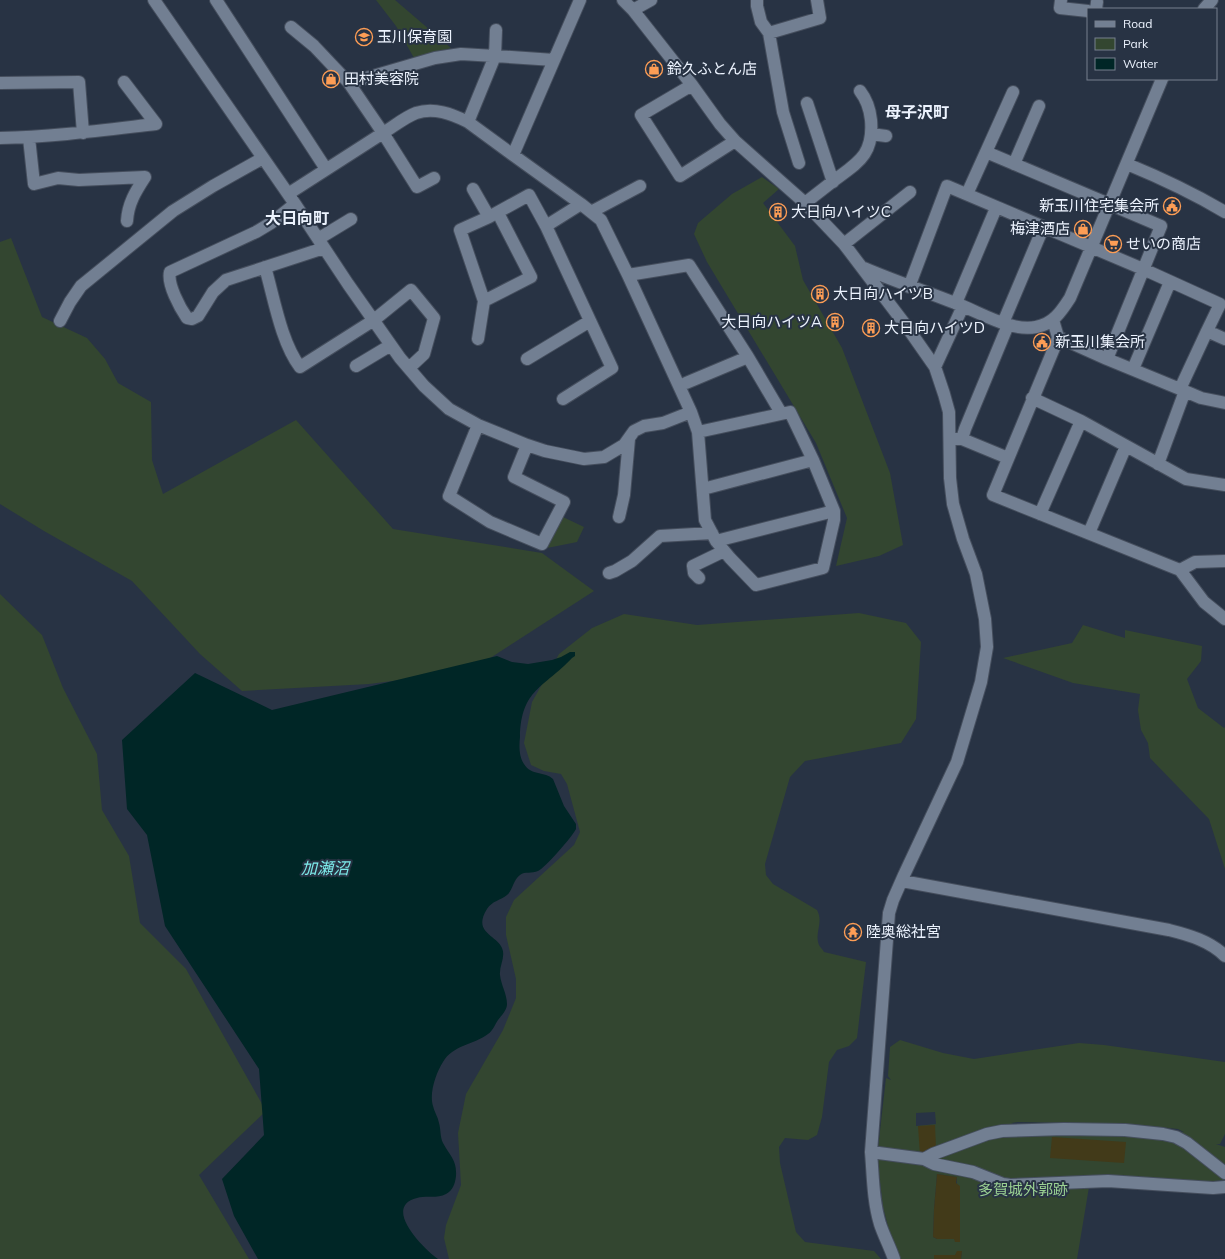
<svg xmlns="http://www.w3.org/2000/svg" width="1225" height="1259" viewBox="0 0 1225 1259" font-family="Mulish,'Noto Sans JP',sans-serif">
	<rect width="100%" height="100%" fill="#283344"/>
	<!-- green -->
	<path fill="#334630" fill-rule="evenodd" d="M376,0H395L451,48L414,58L396,26Z
		M762,177L779,189L763,203L795,246L803,280L842,348L890,473L903,545L879,556L836,566L847,518L816,443L707,262L694,234L698,223L732,194Z
		M11,238L42,317L87,338L105,359L118,383L151,402L152,460L163,494L296,420L393,529L542,553L594,591L470,671L369,684L242,691L200,654L132,581L44,531L0,504V242Z
		M563,517L584,527L577,542L547,548Z
		M0,594L42,635L63,688L97,754L102,810L129,856L140,923L186,969L266,1111L199,1175L249,1259H0Z
		M859,613L906,623L921,642L916,719L901,743L805,761L790,777L765,864L766,875L773,884L817,910C824,923 814,932 819,945C820,947 823,950 824,952L866,962L857,1038L849,1046L837,1050L829,1062L822,1117L817,1135L808,1140L785,1138L779,1147L780,1163L796,1232L805,1242L874,1251L881,1259H449L444,1238L446,1225L461,1185L458,1133L466,1094L503,1030L516,998V979L506,935V917L514,900L574,845L580,832L567,784L561,774L544,771L531,765L524,743L532,702L559,654L592,628L624,614L697,625Z
		M1083,625L1125,638V630L1202,646L1201,661L1187,679L1198,708L1224,728L1225,727V869L1209,819L1150,758L1148,743L1141,730L1138,710L1140,694L1073,683L1003,658L1072,643Z
		M900,1040L943,1053L974,1059L1079,1043L1104,1045L1225,1062V1134L1220,1144H1216L1225,1147V1180L1204,1182L1091,1175L1077,1259H961L962,1251L955,1255H934V1259H901L889,1230L883,1207L877,1157L886,1078L891,1080L888,1076L890,1047ZM935,1112L936,1124L916,1126V1113ZM1018,1122L1132,1124L1178,1129L1184,1132L1125,1125H1016L1011,1123ZM937,1174L957,1177L955,1239H937L933,1237L934,1209Z"/>
	<!-- sand -->
	<path fill="#423a19" d="M935,1125L936,1148L920,1155L918,1126Z
		M1052,1137L1126,1142L1124,1163L1050,1158Z
		M937,1174L957,1177L956,1183L960,1186V1242H955L954,1239H937L933,1237L934,1209Z
		M957,1251H962L961,1259H934V1255H955Z"/>
	<!-- water -->
	<path fill="#002626" d="M570,652H575V656L572,658C544,688 521,689 520,737C519,746 519,757 524,764C531,776 545,771 553,779L564,806L576,824V829C572,837 544,869 538,871C532,874 525,871 520,875C513,880 513,890 507,895C501,900 492,901 487,909C472,933 497,935 502,948C506,957 499,966 500,975C501,985 507,994 507,1004C507,1010 502,1015 498,1020C495,1024 493,1031 488,1034C473,1045 453,1045 443,1062C436,1073 429,1093 433,1106C434,1111 438,1117 439,1123C441,1130 440,1137 443,1143C450,1156 457,1160 456,1176C455,1184 453,1190 446,1194C437,1199 427,1195 417,1198C381,1207 425,1250 438,1259H258L234,1216L222,1179L264,1135L259,1069L165,926L147,835L127,809L122,740L195,673L272,710L497,656L512,662L528,664L552,660L561,657Z"/>
	<g fill="none" stroke-linecap="round" stroke-linejoin="round">
		<!-- minor casing -->
		<g stroke="#454e5d" stroke-width="14">
			<path id="minor" d="M154,0L295,204L348,284L400,358L424,386L449,409L478,425L527,445L545,451L584,459L604,457L624,445L634,431L644,426L663,423L691,412
				M216,0L326,169
				M580,0L513,155L581,204L601,220L628,275L691,412L698,432L705,520L716,541L730,558L756,585L823,568L834,520V511L813,460L790,412L698,432
				M623,0L633,10L692,85L720,124L735,141L805,203L844,244L907,327L935,367L944,394L949,412L950,478L953,504L963,539L976,574L985,619L987,647L981,682L957,762L904,875L893,900L889,913L871,1152C873,1176 873,1201 880,1224C884,1236 890,1247 894,1259
				M757,0V6L761,22L769,33L783,112L799,163
				M1061,0L1060,8L1088,11
				M1096,9L1097,2
				M1204,9L1212,0
				M633,10L651,0
				M291,27L314,46L349,83L435,58L461,54L495,56L496,30
				M769,33L820,18L817,0
				M0,83L79,82L83,133
				M692,85L641,115L680,176L735,141
				M807,103L833,182
				M871,134L886,136
				M0,138C52,137 104,130 156,124L124,82
				M29,138L34,184L58,178L79,180L145,177C136,191 128,203 127,221
				M986,152L1013,92
				M513,155L468,122L495,56L554,60
				M1014,164L1039,106
				M1127,164C1161,178 1193,193 1225,212
				M434,178L417,187L383,133C393,127 405,117 416,113C434,107 452,114 468,122
				M473,189L489,217
				M288,194L383,133L349,83
				M967,194L986,152L1161,226L1107,359L1058,337
				M805,203C814,196 823,189 832,182C857,163 874,156 871,120C870,110 867,100 860,91
				M295,204L271,223L256,232L170,272C167,284 180,308 187,318L192,319L198,316L213,292L226,280L324,248
				M591,212L640,186
				M318,239L351,219
				M844,244L910,192
				M265,267C274,298 281,342 300,367L374,320L411,290L434,318L424,354L409,368
				M864,268C894,281 925,291 955,303C980,312 1010,332 1036,327C1053,324 1061,312 1070,298L1162,79
				M628,275L689,265L748,357L781,413
				M909,287L947,186L1143,269L1220,304L1207,331L1225,339
				M484,301L531,277L498,213
				M956,303L996,208
				M1053,320L1058,337L1057,341L993,495L1180,570L1204,602L1225,619
				M60,321L70,302L81,286L173,211L213,186L263,158
				M1003,323L1043,228
				M478,339L484,301L460,230L489,217L529,195L546,226
				M527,359L590,321
				M1107,359L1180,389L1207,331
				M356,366L391,345
				M935,367L963,306
				M1133,369L1170,282
				M686,383L748,357
				M1180,389L1201,398L1225,403
				M1032,398L1081,421L1186,479L1225,485
				M563,399L612,368L546,226L581,204
				M478,425L449,496L490,522L542,544L564,502L514,477L527,445
				M955,439H962L1008,458
				M962,439L965,429L1008,325
				M1158,464L1185,391
				M703,489L813,460
				M1040,514L1081,421
				M619,517L624,495L629,439
				M1089,533L1126,446
				M716,541L834,511
				M1180,570L1195,562L1225,561
				M609,573L615,571L632,561L660,536L712,533
				M699,578L694,573L693,566L724,551
				M902,881L1169,930C1189,935 1210,941 1225,956
				M871,1152L924,1159L934,1164L973,1172L1003,1184L1010,1185L1108,1181L1213,1188L1225,1187
				M924,1159L933,1154L987,1134L1002,1131L1064,1129L1125,1130L1163,1134L1176,1137L1187,1143L1225,1173"/>
		</g>
		<!-- minor -->
		<use href="#minor" stroke="#727f92" stroke-width="12"/>
	</g>
	<!-- icons -->
	<defs>
		<g id="school-ring" transform="scale(0.9)"><circle r="9.5" fill="#283344" stroke="#fd9d55" stroke-width="1.5"/><path d="M0-5L7-2L0 1L-7-2ZM-4 1L0 2.5L4 1V4Q0 6-4 4Z" fill="#fd9d55"/></g>
		<g id="shop-ring" transform="scale(0.9)"><circle r="9.5" fill="#283344" stroke="#fd9d55" stroke-width="1.5"/><path d="M-5-2.5h2.3a2.7 3.5 0 0 1 5.4 0H5L5.5 6h-11ZM-1.5-2.5h3a1.5 2.3 0 0 0-3 0Z" fill="#fd9d55"/></g>
		<g id="civic-ring" transform="scale(0.9)"><circle r="9.5" fill="#283344" stroke="#fd9d55" stroke-width="1.5"/><path d="M-.6-6.5H3V-4.5H.6V-3L4-1V1h2V6H-6V1h2V-1L-.6-3ZM-1.2 2.5V6h2.4V2.5Z" fill="#fd9d55"/></g>
		<g id="building-ring" transform="scale(0.9)"><circle r="9.5" fill="#283344" stroke="#fd9d55" stroke-width="1.5"/><path d="M-4-6H4V6H1V3H-1V6H-4ZM-2.5-4.3h1.7v1.8h-1.7ZM.8-4.3h1.7v1.8H.8ZM-2.5-1h1.7V.8h-1.7ZM.8-1h1.7V.8H.8Z" fill="#fd9d55"/></g>
		<g id="supermarket-ring" transform="scale(0.9)"><circle r="9.5" fill="#283344" stroke="#fd9d55" stroke-width="1.5"/><path d="M-6-5.5h2.5l.6 2H6L4.5 2H-2.5L-4.4-4H-6ZM-1.5 3.2a1.3 1.3 0 1 0 .1 0ZM3 3.2a1.3 1.3 0 1 0 .1 0Z" fill="#fd9d55"/></g>
		<g id="temple-ring" transform="scale(0.9)"><circle r="9.5" fill="#283344" stroke="#fd9d55" stroke-width="1.5"/><path d="M0-6L5-2H3V0L6.5 2.5H4V6H1.5V3h-3V6H-4V2.5H-6.5L-3 0V-2H-5Z" fill="#fd9d55"/></g>
	</defs>
	<g fill-rule="evenodd">
		<use href="#school-ring" x="364" y="37"/>
		<use href="#shop-ring" x="654" y="69"/>
		<use href="#shop-ring" x="331" y="79"/>
		<use href="#civic-ring" x="1172" y="206"/>
		<use href="#building-ring" x="778" y="212"/>
		<use href="#shop-ring" x="1083" y="229"/>
		<use href="#supermarket-ring" x="1113" y="244"/>
		<use href="#building-ring" x="820" y="294"/>
		<use href="#building-ring" x="835" y="322"/>
		<use href="#building-ring" x="871" y="328"/>
		<use href="#civic-ring" x="1042" y="342"/>
		<use href="#temple-ring" x="853" y="932"/>
	</g>
	<g text-anchor="middle" stroke-width="4" stroke-linejoin="round" paint-order="stroke">
		<!-- poi labels -->
		<g font-size="15" fill="#ecf3fe" stroke="#283344" text-anchor="start">
			<text x="377" y="42">玉川保育園</text>
			<text x="667" y="74">鈴久ふとん店</text>
			<text x="344" y="84">田村美容院</text>
			<text x="1159" y="211" text-anchor="end">新玉川住宅集会所</text>
			<text x="791" y="217">大日向ハイツC</text>
			<text x="1070" y="234" text-anchor="end">梅津酒店</text>
			<text x="1126" y="249">せいの商店</text>
			<text x="833" y="299">大日向ハイツB</text>
			<text x="822" y="327" text-anchor="end">大日向ハイツA</text>
			<text x="884" y="333">大日向ハイツD</text>
			<text x="1055" y="347">新玉川集会所</text>
			<text x="866" y="937">陸奥総社宮</text>
		</g>
		<!-- park labels -->
		<g font-size="15" fill="#9bd193" stroke="#283344">
			<text x="1023" y="1195">多賀城外郭跡</text>
		</g>
		<!-- neighbourhood labels -->
		<g font-size="16" font-weight="bold" fill="#ecf3fe" stroke="#283344">
			<text x="917" y="118">母子沢町</text>
			<text x="297" y="224">大日向町</text>
		</g>
		<!-- water labels -->
		<g font-size="16" font-style="italic" fill="#7debeb" stroke="#283344">
			<text x="325" y="874">加瀬沼</text>
		</g>
	</g>
	<!-- legend -->
	<rect x="1087" y="8" width="130" height="72" fill="#283344" stroke="#76808e"/>
	<rect x="1095" y="21" width="20" height="6" fill="#727f92" stroke="#76808e"/>
	<text x="1123" y="28" font-size="12" fill="#ecf3fe">Road</text>
	<rect x="1095" y="38" width="20" height="12" fill="#334630" stroke="#76808e"/>
	<text x="1123" y="48" font-size="12" fill="#ecf3fe">Park</text>
	<rect x="1095" y="58" width="20" height="12" fill="#002626" stroke="#76808e"/>
	<text x="1123" y="68" font-size="12" fill="#ecf3fe">Water</text>
</svg>
